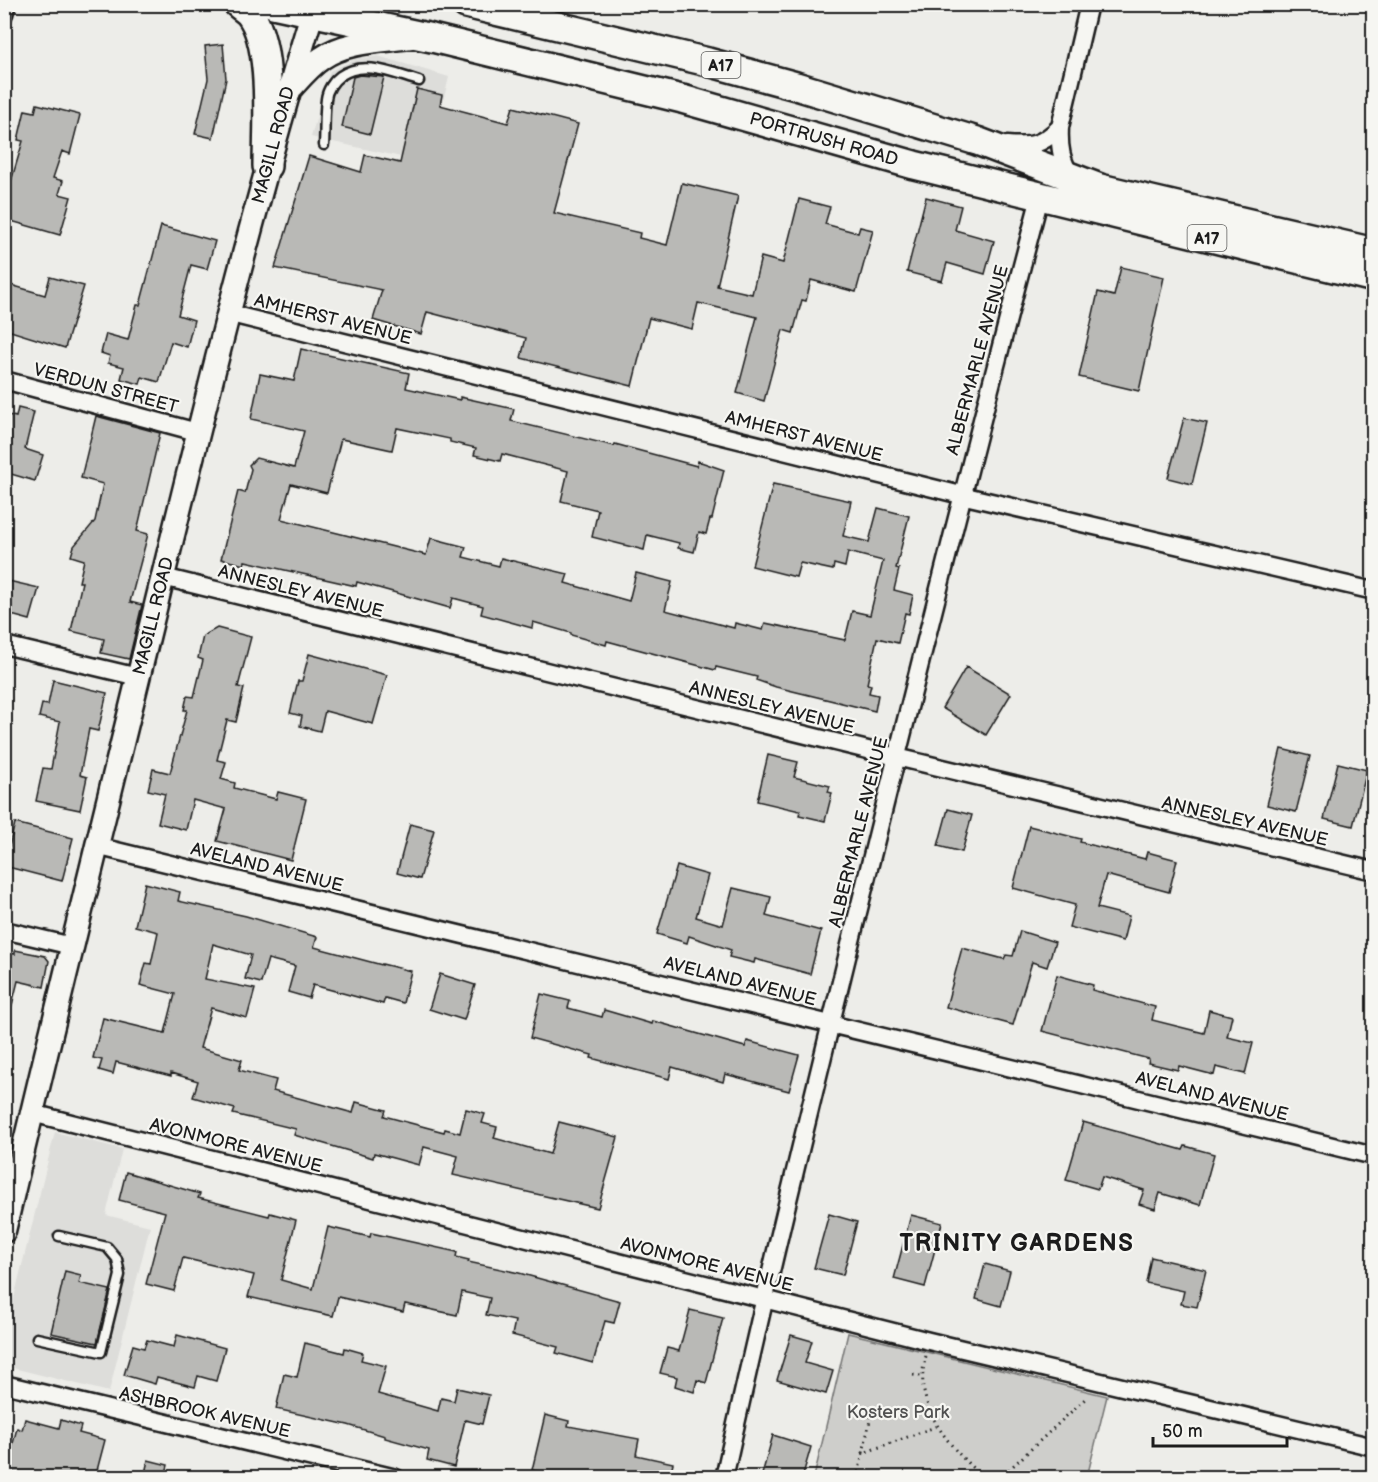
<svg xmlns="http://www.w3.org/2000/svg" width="1378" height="1482" viewBox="0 0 1378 1482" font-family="'Balsamiq Sans',sans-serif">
	<rect width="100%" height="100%" fill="#edede9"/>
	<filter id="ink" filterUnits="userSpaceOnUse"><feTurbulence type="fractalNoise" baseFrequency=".0167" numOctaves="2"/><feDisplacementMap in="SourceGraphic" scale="12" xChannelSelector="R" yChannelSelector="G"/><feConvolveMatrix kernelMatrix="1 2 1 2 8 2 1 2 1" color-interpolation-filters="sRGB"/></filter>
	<g filter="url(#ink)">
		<!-- built -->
		<path fill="#ddddda" d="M378,56L449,77L428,163L311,137L330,71L356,59Z
			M55,1132L122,1149L106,1215L150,1226L109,1392L5,1366V1334Z"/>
		<!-- green -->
		<path fill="#cececb" stroke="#757574" stroke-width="1.5" d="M848,1333L1107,1396L1087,1477H814Z"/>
		<!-- building -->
		<path fill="#b9b9b6" stroke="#1c1c1c" stroke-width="1.5" d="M223,44L226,79L213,138L195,134L208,79L205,46Z
			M360,75L384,77L370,134L342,127L353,77Z
			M417,89L442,95L440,105L508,123L513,107L578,124L554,213L640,233L639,238L667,245L682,183L738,196L717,286L752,294L761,257L783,263L799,199L830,207L825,224L858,233L860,227L873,230L856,292L811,280L806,301L802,300L793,333L783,330L764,401L737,393L757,317L698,303L692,329L649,318L632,386L521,358L526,338L427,312L421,334L373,320L382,290L275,268L309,156L361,172L365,155L400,163Z
			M37,104L80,115L70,154L62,151L53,178L63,181L59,194L71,197L60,235L4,219V205L23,141L18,140L25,110L35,112Z
			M926,197L961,206L955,230L994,241L985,274L947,263L942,281L907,272Z
			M161,226L215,241L207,269L191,265L178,315L194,320L187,347L171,342L159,382L142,377L140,384L121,379L124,367L108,363L110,356L101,353L106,334L128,340L137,305H140Z
			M1121,267L1164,277L1139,391L1079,377L1098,292L1114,296Z
			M50,277L84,286L65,348L4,329V283L45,295Z
			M301,349L409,373L406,388L460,400V397L514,409L511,421L614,446L615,444L637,450L697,466L698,461L724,470L712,519H710L706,534L699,532L694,552L678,548L679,543L647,535L644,550L592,537L598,510L561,501L568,471L502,454L500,461L474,455L476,448L450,442V439L397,428L392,450L341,439L327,493L291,484L281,519L426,555L431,538L466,547L463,557L499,566L501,558L568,574L565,583L629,601L636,573L672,582L665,610L734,628L735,623L763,630L765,623L845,640L852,611L870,615L883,561L848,552L845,567L834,564L833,570L800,563L796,577L752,566L773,484L851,501L843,536L869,542L878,508L909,516L896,568L899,569L894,590L913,595L909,614L905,613L898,643L877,638L867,684L871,685L869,693L878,695L875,711L776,687L756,680L757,677L716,667L715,670L607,641L606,645L571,635V633L533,622L532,628L514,623L481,614L483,606L453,598L450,608L357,582L356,586L245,561L244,565L221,559L238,491L245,493L251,469L249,465L256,458L294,468L304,431L251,419L260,374L294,381Z
			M18,408L34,412L25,449L43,455L35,481L4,472V414L16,417Z
			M96,416L160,433L137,531L148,534L130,602L142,605L129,659L101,653L104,639L71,631L82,582H79L84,560L71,556L74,546L95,521L103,484L81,478Z
			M1184,418L1207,423L1192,484L1168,478Z
			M4,580L39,588L30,620L4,613Z
			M217,628L251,637L238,687L244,688L236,722L227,720L217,760L226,762L221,779L235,783L234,788L276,799L278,792L306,799L291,860L217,841L226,809L193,800L186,830L158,823L165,794L148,790L153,769L170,773L187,710H184L187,696L194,697L203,660L198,658L203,636Z
			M309,654L387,675L373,724L325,711L320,731L300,726L302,716L290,713L298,681H302Z
			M966,667L1011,694L986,735L942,708Z
			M53,680L107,693L98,731L89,729L80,775L87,777L80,810L36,801L43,768L51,769L60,722L39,717L42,704L48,705Z
			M1281,749L1310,756L1296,812L1267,805Z
			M768,755L798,762L794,777L830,786L828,792L832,793L825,821L799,815L800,811L757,801Z
			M1338,763L1367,770L1353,826L1324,819Z
			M948,809L972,815L962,852L938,846Z
			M15,823L73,838L62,881L4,866Z
			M410,824L434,830L420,879L397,873Z
			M1029,826L1081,839L1080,842L1145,859L1147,852L1177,860L1169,892L1106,875L1097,908L1129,916L1123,941L1069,927L1075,905L1013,888Z
			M677,866L708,875L696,917L723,925L733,888L771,897L766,916L821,931L810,974L755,959L754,963L729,957L731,950L689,936L687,943L657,934Z
			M145,883L180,892L178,901L246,916L317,937L314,947L382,965V964L411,971L403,1003L385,998L383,1004L313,985L309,998L288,992L295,966L268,959L261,983L245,979L251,955L213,944L205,979L255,989L247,1018L211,1008L200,1048L242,1060L239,1070L276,1080L273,1091L353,1113L356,1102L386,1110L384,1116L444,1132L445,1129L460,1133L466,1109L485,1114L482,1123L497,1127L494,1138L550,1154L559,1122L618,1137L598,1208L453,1175L458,1156L424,1147L419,1165L374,1153L373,1158L294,1135L296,1129L233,1114L235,1109L193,1097L198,1081L171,1073V1076L116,1062L113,1074L99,1070L102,1060L93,1058L103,1018L165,1033L175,994L140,985L146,963L151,964L158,932L135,926Z
			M1020,931L1055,942L1047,967L1032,962L1013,1025L946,1007L962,948L1004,959L1006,955L1013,956Z
			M15,950L45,956L49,961L44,987L18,981L10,1013H4V952L15,954Z
			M440,974L475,985L464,1020L429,1009Z
			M1057,975L1093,985L1092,990L1155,1007L1152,1020L1204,1033L1209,1010L1232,1016L1227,1037L1253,1043L1245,1074L1216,1067L1214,1075L1179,1066L1178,1070L1148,1063L1149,1059L1042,1031Z
			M541,994L570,1001L568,1008L602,1017L604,1010L652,1024L653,1021L745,1047L747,1041L799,1055L789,1091L725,1074L723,1082L672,1067L669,1079L591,1058L592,1055L530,1038Z
			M1083,1122L1183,1150L1185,1146L1214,1154L1200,1205L1160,1193L1155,1209L1139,1204L1144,1190L1102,1177L1098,1189L1066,1180Z
			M126,1172L200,1194L198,1198L269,1216L270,1213L296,1220L281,1280L313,1289L328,1227L370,1237L371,1233L457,1252L456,1257L469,1260L468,1262L519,1273L620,1301L614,1323L605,1321L593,1363L556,1353L558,1347L512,1335L515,1321L486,1315L490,1298L462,1292L457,1315L405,1304L403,1312L338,1297L333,1316L248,1297L254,1275L183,1258L174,1291L146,1284L165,1212L119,1200Z
			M829,1214L857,1222L843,1275L814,1268Z
			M911,1215L942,1223L925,1287L894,1279Z
			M1151,1257L1206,1270L1197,1307L1181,1304L1184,1291L1146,1283Z
			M985,1264L1010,1271L1001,1306L976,1299Z
			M65,1271L81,1275L79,1283L110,1290L97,1343L51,1333Z
			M690,1310L723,1318L706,1383L697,1380L694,1392L675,1386L677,1377L660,1373L667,1348L679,1351Z
			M177,1335L225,1348L216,1381L198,1376L195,1387L157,1377L155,1384L124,1375L133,1345L144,1348L147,1340L174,1347Z
			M791,1335L812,1341L805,1363L833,1371L826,1394L777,1380Z
			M305,1343L344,1353L345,1348L363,1353L361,1360L386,1366L378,1394L438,1411L441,1398L454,1401L457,1388L489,1395L482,1424L465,1420L454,1467L427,1460L429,1450L385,1438V1436L348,1425L276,1409L284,1374L297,1377Z
			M545,1415L569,1421L568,1426L639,1439L636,1455L673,1463L669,1478H563L532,1470Z
			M25,1419L59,1428L61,1420L81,1426L79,1433L105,1440L95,1478H4L17,1428L22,1430Z
			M773,1435L811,1447L802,1478H761Z
			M148,1460L168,1465L165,1478H144Z"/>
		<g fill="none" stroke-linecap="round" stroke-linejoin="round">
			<!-- service casing -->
			<g stroke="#1c1c1c" stroke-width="13">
				<path id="service" d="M324,145C325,131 324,114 326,99C327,90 333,81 340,76C364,59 394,74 419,81
					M37,1338L101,1352L120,1275L117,1259L107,1247L59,1236"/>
			</g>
			<!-- minor casing -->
			<g stroke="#1c1c1c" stroke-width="21">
				<path id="minor" d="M4,14L7,4
					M1007,145C1031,147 1042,145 1060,127
					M1072,177C1061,161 1059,147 1060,127L1089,4
					M227,313L961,495L1374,591
					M4,380L197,432
					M163,577L884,754L1374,871
					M4,645L138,677
					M96,846L1374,1156
					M4,930L72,946
					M32,1113L929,1341L1374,1447
					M4,1384L396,1478
					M724,1478C763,1300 806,1125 849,949C911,698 974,447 1040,197"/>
			</g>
			<!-- secondary casing -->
			<g stroke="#1c1c1c" stroke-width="27">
				<path id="secondary" d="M292,87C301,77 310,66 322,58C346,41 383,41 411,37
					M4,1231C55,1012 110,795 163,576C210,384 257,193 315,4"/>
			</g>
			<!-- trunk casing -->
			<g stroke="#1c1c1c" stroke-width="32">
				<path id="trunk" d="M238,4C241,7 246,10 249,13C274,44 267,126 267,166
					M273,4L432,38L682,99L914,165L1374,278
					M466,4L708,62L796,86L977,141L1100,188L1374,252"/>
			</g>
			<!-- path -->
			<path stroke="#1c1c1c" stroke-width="3" stroke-dasharray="1.5 4.5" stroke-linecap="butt" d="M926,1356C911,1405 950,1447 983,1478
				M913,1375L921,1376
				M863,1453L873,1406
				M857,1478L863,1453L938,1426
				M1000,1478L1087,1397"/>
			<!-- service -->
			<use href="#service" stroke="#f6f6f2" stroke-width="8"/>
			<!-- minor -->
			<use href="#minor" stroke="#f6f6f2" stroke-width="16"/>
			<!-- secondary -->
			<use href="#secondary" stroke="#f6f6f2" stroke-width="22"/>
			<!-- trunk -->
			<use href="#trunk" stroke="#f6f6f2" stroke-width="27"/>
		</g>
	</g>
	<g text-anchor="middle" stroke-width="4.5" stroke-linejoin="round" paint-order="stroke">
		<!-- shield labels -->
		<g fill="#f6f6f2" stroke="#5d5d5c" stroke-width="1.5">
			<rect x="701.5" y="52" width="39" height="26" rx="4.5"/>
			<rect x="1187.5" y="225" width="39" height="26" rx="4.5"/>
		</g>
		<g font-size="16" font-weight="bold" fill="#1c1c1c">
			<text x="721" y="71">A17</text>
			<text x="1207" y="244">A17</text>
		</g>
		<!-- street labels -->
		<g font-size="18" fill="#1c1c1c" stroke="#f6f6f2">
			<text transform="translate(824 139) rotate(16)" y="6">PORTRUSH ROAD</text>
			<text transform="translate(273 145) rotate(-75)" y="6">MAGILL ROAD</text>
			<text transform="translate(333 319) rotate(14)" y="6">AMHERST AVENUE</text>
			<text transform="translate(977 360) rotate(-75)" y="6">ALBERMARLE AVENUE</text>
			<text transform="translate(106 388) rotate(15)" y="6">VERDUN STREET</text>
			<text transform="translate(804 436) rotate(14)" y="6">AMHERST AVENUE</text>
			<text transform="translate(301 591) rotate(14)" y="6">ANNESLEY AVENUE</text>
			<text transform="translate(153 616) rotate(-76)" y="6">MAGILL ROAD</text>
			<text transform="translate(772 707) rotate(14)" y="6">ANNESLEY AVENUE</text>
			<text transform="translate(1245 821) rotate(13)" y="6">ANNESLEY AVENUE</text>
			<text transform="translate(858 832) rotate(-76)" y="6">ALBERMARLE AVENUE</text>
			<text transform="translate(267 867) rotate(14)" y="6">AVELAND AVENUE</text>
			<text transform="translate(740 981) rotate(14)" y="6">AVELAND AVENUE</text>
			<text transform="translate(1212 1096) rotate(14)" y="6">AVELAND AVENUE</text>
			<text transform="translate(236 1145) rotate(14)" y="6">AVONMORE AVENUE</text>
			<text transform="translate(707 1264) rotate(14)" y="6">AVONMORE AVENUE</text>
			<text transform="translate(205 1412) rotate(13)" y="6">ASHBROOK AVENUE</text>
		</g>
		<!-- park labels -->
		<g font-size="18" fill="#515151" stroke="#f6f6f2">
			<text x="898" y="1418">Kosters Park</text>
		</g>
		<!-- district labels -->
		<g font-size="24" font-weight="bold" letter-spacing="1.5" fill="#1c1c1c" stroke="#f6f6f2">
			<text x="1017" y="1251">TRINITY GARDENS</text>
		</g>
	</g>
	<!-- margin -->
	<rect width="1378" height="1482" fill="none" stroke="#f6f6f2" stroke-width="24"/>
	<rect x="12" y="12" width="1354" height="1458" fill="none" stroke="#1c1c1c" stroke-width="2" filter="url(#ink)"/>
	<!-- scale -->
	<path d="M1153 1437v9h134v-9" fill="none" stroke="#1c1c1c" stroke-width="3"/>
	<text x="1162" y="1437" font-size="18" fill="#1c1c1c" stroke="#f6f6f2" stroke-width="4.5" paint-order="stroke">50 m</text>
</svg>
